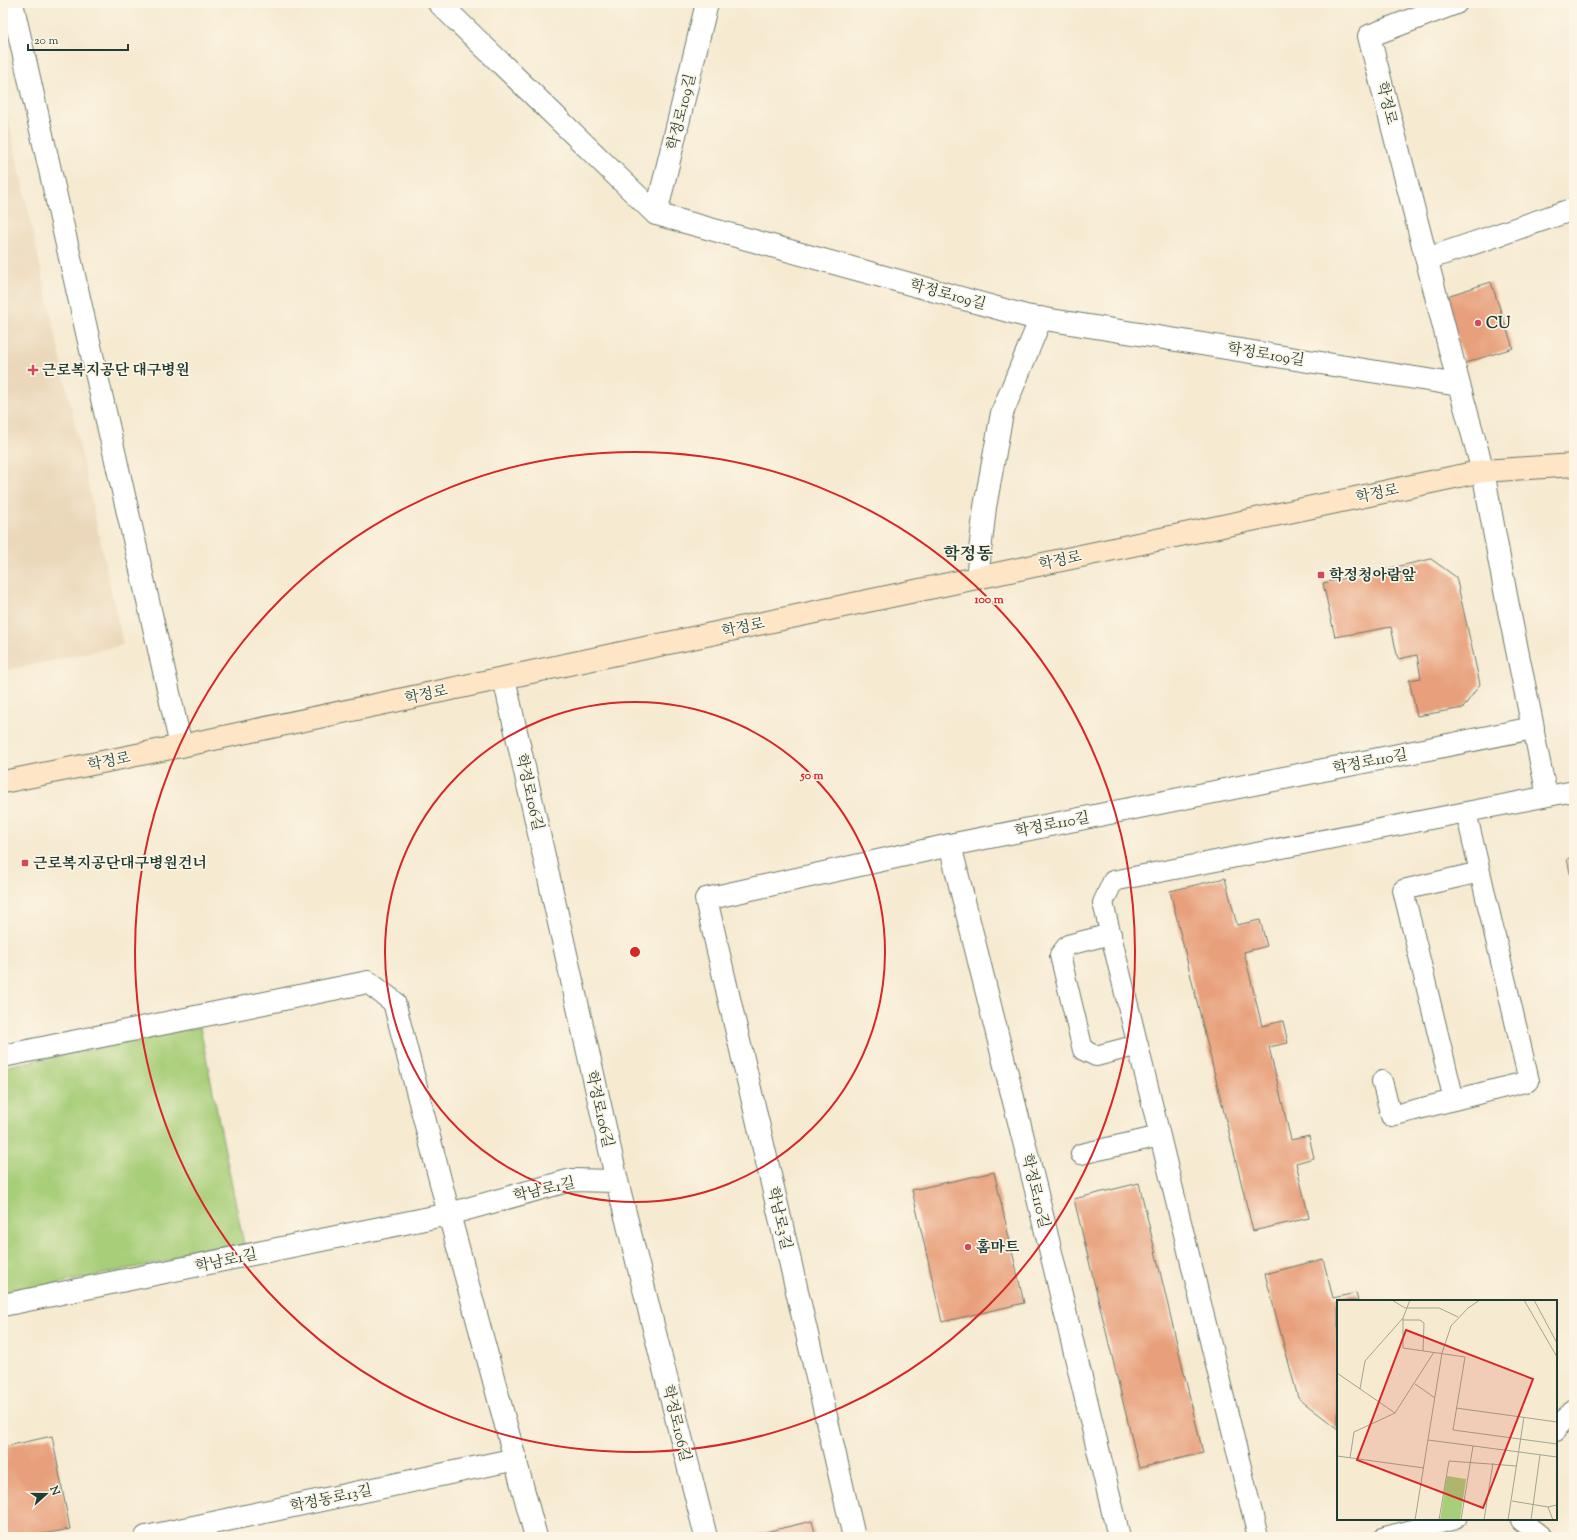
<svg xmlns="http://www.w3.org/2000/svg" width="1577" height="1540" viewBox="0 0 1577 1540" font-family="'Sorts Mill Goudy','Noto Serif KR',serif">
	<rect width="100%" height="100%" fill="#fcf5e5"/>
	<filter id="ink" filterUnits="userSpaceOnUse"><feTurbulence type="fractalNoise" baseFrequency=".025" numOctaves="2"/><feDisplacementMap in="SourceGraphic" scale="8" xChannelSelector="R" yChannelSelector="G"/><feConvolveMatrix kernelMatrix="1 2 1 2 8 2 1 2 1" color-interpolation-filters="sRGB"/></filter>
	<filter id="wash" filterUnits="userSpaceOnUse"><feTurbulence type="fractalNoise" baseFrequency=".012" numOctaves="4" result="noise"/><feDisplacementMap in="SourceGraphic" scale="16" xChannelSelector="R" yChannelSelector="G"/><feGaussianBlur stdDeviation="0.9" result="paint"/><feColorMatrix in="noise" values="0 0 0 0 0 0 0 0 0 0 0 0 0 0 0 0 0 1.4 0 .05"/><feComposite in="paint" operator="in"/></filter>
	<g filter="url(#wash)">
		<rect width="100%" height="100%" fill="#f6ead1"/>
		<!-- built -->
		<path fill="#ebd8ba" d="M3,95L123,645L3,671Z"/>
		<!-- green -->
		<path fill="#a7ce78" stroke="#638656" d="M200,1027L244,1245L3,1295V1067Z"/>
		<g id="blocks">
			<!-- building -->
			<path fill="#e8a07b" d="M1491,282L1513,348L1465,363L1444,297Z
				M1431,559L1456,577L1480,684L1463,708L1417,716L1409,680L1421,678L1417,655L1398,659L1391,627L1335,637L1323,583Z
				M1574,857V886H1573L1567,859Z
				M1225,878L1237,925L1260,920L1267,946L1244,952L1262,1026L1283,1021L1288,1043L1269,1047L1291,1140L1309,1136L1314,1158L1296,1163L1309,1218L1253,1231L1170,891Z
				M994,1172L1024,1303L942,1322L912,1190Z
				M1139,1183L1203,1453L1139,1468L1074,1199Z
				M1323,1259L1333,1298L1356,1293L1358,1301H1338V1429L1298,1398L1265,1274Z
				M52,1436L70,1529L27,1537H3V1447Z
				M812,1521L816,1537H749V1536Z"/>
		</g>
	</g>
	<g filter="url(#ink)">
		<use href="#blocks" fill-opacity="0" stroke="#6a7a6b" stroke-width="1"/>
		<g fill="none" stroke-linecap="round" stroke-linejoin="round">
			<!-- service casing -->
			<g stroke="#6a7a6b" stroke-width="22">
				<path id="service" d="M1533,728L1547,796
					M1111,934L1068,945L1060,955L1083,1050L1096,1056L1138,1045
					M1382,1081L1391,1116L1529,1081L1466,812
					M1454,1100L1403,890L1480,872
					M1081,1154L1160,1136
					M1556,1431L1574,1409
					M1520,1519L1543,1537
					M1258,1537L1103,903L1113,881L1574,791
					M1385,1537L1456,1519"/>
			</g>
			<!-- minor casing -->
			<g stroke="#6a7a6b" stroke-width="24">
				<path id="minor" d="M12,3L181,746
					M439,3L656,214L1026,316L1459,385
					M656,214L707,3
					M1427,259L1574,209
					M977,578L985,507L1002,413L1041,318
					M504,678L617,1181L706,1537
					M950,845L1036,1190L1119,1537
					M3,1056L368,982L394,1002L449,1214L536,1537
					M3,1305L449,1214L571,1180L617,1181
					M146,1537L516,1459
					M854,1537L706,899L950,845L1533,728L1507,601L1483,471L1459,385L1369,36L1456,3"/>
			</g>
			<!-- secondary casing -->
			<g stroke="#6a7a6b" stroke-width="24">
				<path id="secondary" d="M3,782L181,746L1483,471L1574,465"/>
			</g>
			<!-- service -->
			<use href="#service" stroke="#fff" stroke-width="20"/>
			<!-- minor -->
			<use href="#minor" stroke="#fff" stroke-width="22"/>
			<!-- secondary -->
			<use href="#secondary" stroke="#fde5c5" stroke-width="22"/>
		</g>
	</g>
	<!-- distance rings -->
	<g fill="none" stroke="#d62828" stroke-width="2">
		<circle cx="635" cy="952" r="250"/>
		<circle cx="635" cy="952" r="500"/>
	</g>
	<!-- markers -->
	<g fill="#d1495b" stroke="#fcf5e5" stroke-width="1.5">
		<circle cx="1478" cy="323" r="4"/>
		<path d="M31 364h4v4h4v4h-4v4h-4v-4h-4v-4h4z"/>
		<rect x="1317" y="571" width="8" height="8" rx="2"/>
		<rect x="21" y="859" width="8" height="8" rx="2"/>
		<circle cx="968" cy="1247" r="4"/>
	</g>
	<g text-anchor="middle" stroke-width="3.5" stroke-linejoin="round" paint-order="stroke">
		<!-- street labels -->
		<g font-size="15" fill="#1f3d34" stroke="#fcf5e5">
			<text transform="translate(1387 103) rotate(76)" y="5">학정로</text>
			<text transform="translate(681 112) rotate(-76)" y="5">학정로109길</text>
			<text transform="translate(948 294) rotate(15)" y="5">학정로109길</text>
			<text transform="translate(1266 354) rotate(9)" y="5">학정로109길</text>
			<text transform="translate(1377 493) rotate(-12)" y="5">학정로</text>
			<text transform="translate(1060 560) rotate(-12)" y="5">학정로</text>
			<text transform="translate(743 627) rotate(-12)" y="5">학정로</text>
			<text transform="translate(426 694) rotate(-12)" y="5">학정로</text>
			<text transform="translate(109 761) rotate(-11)" y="5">학정로</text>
			<text transform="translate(1370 761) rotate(-11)" y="5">학정로110길</text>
			<text transform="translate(530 792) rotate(77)" y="5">학정로106길</text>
			<text transform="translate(1052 824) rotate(-11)" y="5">학정로110길</text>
			<text transform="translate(600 1109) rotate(77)" y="5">학정로106길</text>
			<text transform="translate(544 1189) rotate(-13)" y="5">학남로1길</text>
			<text transform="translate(1036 1191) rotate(76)" y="5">학정로110길</text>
			<text transform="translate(780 1218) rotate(77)" y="5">학남로3길</text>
			<text transform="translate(226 1260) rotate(-12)" y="5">학남로1길</text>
			<text transform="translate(677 1423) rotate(76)" y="5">학정로106길</text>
			<text transform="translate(331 1498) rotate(-12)" y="5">학정동로13길</text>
		</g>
		<!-- poi labels -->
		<g font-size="15" font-weight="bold" fill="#1f3d34" stroke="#fcf5e5" text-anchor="start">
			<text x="1486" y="328">CU</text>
			<text x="42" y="375">근로복지공단 대구병원</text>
			<text x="1329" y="580">학정청아람앞</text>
			<text x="33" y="868">근로복지공단대구병원건너</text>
			<text x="976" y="1252">홈마트</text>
		</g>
		<!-- quarter labels -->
		<g font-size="17" font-weight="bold" fill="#1f3d34" stroke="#fcf5e5">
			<text x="968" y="559">학정동</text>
		</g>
	</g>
	<!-- overview -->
	<g transform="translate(1337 1300)">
		<rect width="220" height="220" fill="#f6ead1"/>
		<path d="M110,176L129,179L123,220H103Z" fill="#a7ce78"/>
		<path fill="none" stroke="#a0a592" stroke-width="1" d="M55,0L68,8H102L121,17M73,0L66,18V48L128,57L116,130L220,144M187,0L220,57M197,0L220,43M66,20H83L87,23L86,51M0,73L58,113M78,84L98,98M23,89L28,61L66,18M119,108L220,122M91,140L220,157M0,156L87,168M13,158L17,132L58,113L97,52M175,201L211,207L220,205M211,207L216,220M78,220L105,53L114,26L131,8L143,0M102,220L112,161L180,166M124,220L136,146M147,220L156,163M171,220L187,117M194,220L203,155"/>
		<path fill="#d62828" fill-opacity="0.15" stroke="#d62828" stroke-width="2" d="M69,30L196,79L146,208L20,160Z"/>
		<rect width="220" height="220" fill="none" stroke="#1f3d34" stroke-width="2"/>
	</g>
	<circle cx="635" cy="952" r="6" fill="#d62828" stroke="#fcf5e5" stroke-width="2"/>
	<g font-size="12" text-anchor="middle" font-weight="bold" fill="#d62828" stroke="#fcf5e5" stroke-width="3.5" stroke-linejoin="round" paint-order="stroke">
		<text x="989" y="603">100 m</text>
		<text x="812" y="779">50 m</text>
	</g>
	<!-- margin -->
	<rect width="1577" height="1540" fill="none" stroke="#fcf5e5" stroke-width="16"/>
	<!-- north arrow -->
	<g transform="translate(46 1494) rotate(69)" stroke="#fcf5e5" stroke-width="3" paint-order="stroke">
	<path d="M0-3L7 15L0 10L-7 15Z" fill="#1f3d34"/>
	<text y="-6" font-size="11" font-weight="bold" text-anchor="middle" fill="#1f3d34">N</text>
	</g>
	<!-- scale -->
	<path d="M28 44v6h100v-6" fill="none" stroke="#1f3d34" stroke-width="2"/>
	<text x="34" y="44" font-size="12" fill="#1f3d34" stroke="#fcf5e5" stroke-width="3" paint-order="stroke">20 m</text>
</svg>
